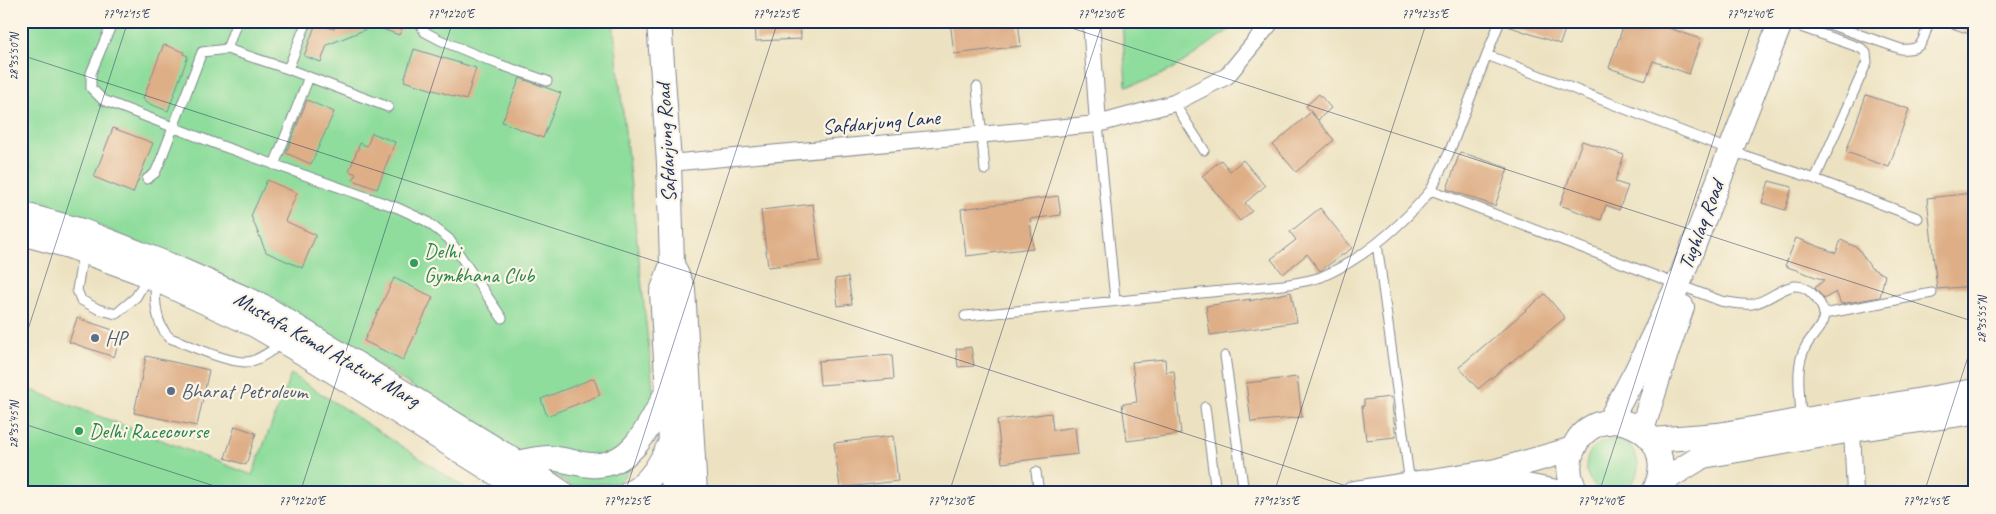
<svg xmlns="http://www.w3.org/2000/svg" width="1996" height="514" viewBox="0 0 1996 514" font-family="Caveat,sans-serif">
	<rect width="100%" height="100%" fill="#fcf5e5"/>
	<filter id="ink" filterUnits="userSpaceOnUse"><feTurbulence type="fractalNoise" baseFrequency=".02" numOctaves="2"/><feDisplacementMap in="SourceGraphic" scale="10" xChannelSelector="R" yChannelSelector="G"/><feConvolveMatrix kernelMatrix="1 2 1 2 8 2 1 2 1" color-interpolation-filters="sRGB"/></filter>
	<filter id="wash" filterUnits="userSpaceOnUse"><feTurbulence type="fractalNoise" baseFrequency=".0096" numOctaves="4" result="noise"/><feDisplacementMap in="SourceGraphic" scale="20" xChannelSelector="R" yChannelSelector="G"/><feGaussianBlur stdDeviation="1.12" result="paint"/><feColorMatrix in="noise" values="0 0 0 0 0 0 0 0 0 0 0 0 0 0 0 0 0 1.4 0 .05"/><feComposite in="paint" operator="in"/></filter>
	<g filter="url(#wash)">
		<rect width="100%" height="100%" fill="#ece2c1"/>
		<!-- green -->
		<path fill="#8edd9c" stroke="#54867d" d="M21,21H613L655,406L646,453L618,483L571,486L278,302L97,225L21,205Z
			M1122,21H1238C1234,28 1224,33 1217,38C1191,58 1159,81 1126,86Z
			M291,374L473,493H21V386L252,475Z
			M1586 466a26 26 0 1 1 52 0a26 26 0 1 1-52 0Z"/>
		<g id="blocks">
			<!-- building -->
			<path fill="#deae86" d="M345,21H405L399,35L374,26L327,45L321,62L304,56L316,23L333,29Z
				M755,21H800L801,39L756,41Z
				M950,21H1018L1021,46L954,54Z
				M1506,21H1568L1560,44L1505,25Z
				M1625,21H1657V24L1701,39L1689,74L1653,61L1646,80L1609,68Z
				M1938,21H1975V36L1937,23Z
				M165,45L184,52L183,54L188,56L168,111L145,102V100L143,99L163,46Z
				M414,49L476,68L466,100L404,81Z
				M520,78L561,93L543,138L502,122Z
				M1319,94L1331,108L1318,120L1306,106Z
				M1866,95L1909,109L1889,167L1846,152Z
				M307,100L334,112L311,164L286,153Z
				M1311,112L1334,140L1296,172L1273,145Z
				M113,128L153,143L133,193L94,177Z
				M372,133L395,142L377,189L353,180L356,174L349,171L360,143L367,146Z
				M1582,141L1624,155L1615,182L1628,186L1619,210L1606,205L1601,220L1560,205Z
				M1460,152L1508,168L1495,206L1447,189Z
				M1221,160L1230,171L1243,160L1265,186L1245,203L1252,211L1240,221L1202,176Z
				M267,180L297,193L285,221L316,235L302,268L266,252L251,216Z
				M1769,181L1792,187L1785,210L1762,203Z
				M1973,193L1975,286L1937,289L1927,198Z
				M1058,196L1061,215L1030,219L1033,248L966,256L961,209Z
				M813,204L820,261L768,267L761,210Z
				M1320,208L1352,248L1320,271L1307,254L1283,274L1271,259L1296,240L1290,232Z
				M1796,238L1836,253L1841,240L1858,248L1871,268L1885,275L1880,297L1841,304L1836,292L1824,299L1815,288L1824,280L1785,266Z
				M848,277L852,304L838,306L835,279Z
				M394,278L433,297L403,360L364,341Z
				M1291,292L1297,322L1210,335L1206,306L1251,299L1249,301Z
				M1545,294L1565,318L1478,389L1459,367Z
				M77,318L122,333L114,357L69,342Z
				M971,347L974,366L958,367L956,349Z
				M892,355L894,379L820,385L818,361Z
				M146,356L209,370L197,426L134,413Z
				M1165,359L1166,372L1174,371L1181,434L1127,441L1122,404L1137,402L1132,362Z
				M1297,377L1302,417L1251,422L1246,383Z
				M594,378L600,395L547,416L541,399Z
				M1391,397L1396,437L1366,440L1362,406H1364V400Z
				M1051,413L1053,430L1075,427L1078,454L1002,463L997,420Z
				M235,426L256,433L246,465L225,458Z
				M893,436L898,481L840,488L834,443Z"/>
		</g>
	</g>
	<g filter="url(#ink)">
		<use href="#blocks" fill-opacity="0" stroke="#848890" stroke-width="1"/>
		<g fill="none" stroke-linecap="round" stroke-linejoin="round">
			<!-- service casing -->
			<g stroke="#848890" stroke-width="11">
				<path id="service" d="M113,21L91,73V88L103,100L219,145L398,208L426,221L449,239L502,318
					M237,21L227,49L288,69L307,21
					M419,21L425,32L440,40L498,64L547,81
					M1820,21L1901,49C1924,51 1923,40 1929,21
					M1792,24L1861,48L1866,53L1867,62L1815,179
					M1487,55L1743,155L1815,179L1918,218
					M288,69L388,107
					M977,87L985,170
					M1174,103L1204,150
					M1098,124L1115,300
					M274,165L309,77
					M147,179L155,173L160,162L202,52L227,49
					M1431,190L1449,153L1500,21
					M1377,244L1410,484
					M83,253L77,290L81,300L98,309L116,314L136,297L148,276
					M155,281C155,300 155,325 170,338C188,344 235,367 252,361C262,358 272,350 282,344
					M1824,314L1932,293
					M965,316L1283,285C1295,283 1309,281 1321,277C1365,258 1401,226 1431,190L1721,301C1731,303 1742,305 1752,304C1775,301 1794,269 1816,298C1820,303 1824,309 1824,315C1823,328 1810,337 1805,348C1794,368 1801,398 1801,420
					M1225,356L1244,493
					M1205,407L1216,493
					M1036,472L1039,493"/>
			</g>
			<!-- minor casing -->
			<g stroke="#848890" stroke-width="18">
				<path id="minor" d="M1091,21L1098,124
					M669,163L1098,124L1174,103L1227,76L1272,21
					M1852,430L1855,493"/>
			</g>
			<!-- secondary casing -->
			<g stroke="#848890" stroke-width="26">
				<path id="secondary" d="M659,21L669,163L672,264L662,292L674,493
					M21,214L82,231L169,265L262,306L518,463L562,493
					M21,233L69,246L138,271L255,325L312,358L528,493
					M672,264L683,289L695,493
					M1609,422L1636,372L1678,285L1781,21
					M1642,430L1666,353L1682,307
					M1653,440L1718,435L1975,391
					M518,463C528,461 538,458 549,458C563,459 577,464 591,465C633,468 651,422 667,392
					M1659,483L1703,456L1852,430L1975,412
					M1470,492L1503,487L1526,486L1562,493
					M630,493C650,484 662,461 671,442
					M1354,493L1496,471L1573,449
					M1577,493C1569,480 1567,466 1572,452C1593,392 1686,428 1654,492"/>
			</g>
			<!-- service -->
			<use href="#service" stroke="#fff" stroke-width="9"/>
			<!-- minor -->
			<use href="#minor" stroke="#fff" stroke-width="16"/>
			<!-- secondary -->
			<use href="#secondary" stroke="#fff" stroke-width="24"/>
		</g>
	</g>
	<!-- ticks -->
	<path fill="none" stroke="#1b2f5e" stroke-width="1" stroke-opacity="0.45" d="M1050,21L1975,322M21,55L1368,493M21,351L128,21M21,423L236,493M300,493L453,21M625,493L778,21M949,493L1103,21M1274,493L1427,21M1599,493L1752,21M1924,493L1975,335"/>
	<!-- markers -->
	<g fill="#2e9e5b" stroke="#fcf5e5" stroke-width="2">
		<circle cx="414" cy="263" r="5"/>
		<circle cx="79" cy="431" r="5"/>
	</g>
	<g fill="#5c6f8a" stroke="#fcf5e5" stroke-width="2">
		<circle cx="95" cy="338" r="5"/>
		<circle cx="171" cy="391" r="5"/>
	</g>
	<g text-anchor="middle" stroke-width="4.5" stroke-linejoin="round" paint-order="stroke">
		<!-- street labels -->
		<g font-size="21" fill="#1b2f5e" stroke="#fcf5e5">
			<text transform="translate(881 122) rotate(-5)" y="7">Safdarjung Lane</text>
			<text transform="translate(666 143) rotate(-93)" y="7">Safdarjung Road</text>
			<text transform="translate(1701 225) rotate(-69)" y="7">Tughlaq Road</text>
			<text transform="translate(327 349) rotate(30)" y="7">Mustafa Kemal Ataturk Marg</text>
		</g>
		<!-- leisure labels -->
		<g font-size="21" fill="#27864d" stroke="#fcf5e5" text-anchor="start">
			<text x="424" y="258">Delhi<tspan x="424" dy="24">Gymkhana Club</tspan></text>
			<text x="89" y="438">Delhi Racecourse</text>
		</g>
		<!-- service labels -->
		<g font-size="21" fill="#4e5e75" stroke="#fcf5e5" text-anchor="start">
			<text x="105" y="345">HP</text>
			<text x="181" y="398">Bharat Petroleum</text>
		</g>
	</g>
	<!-- margin -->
	<rect width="1996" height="514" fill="none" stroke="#fcf5e5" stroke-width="55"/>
	<rect x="28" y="28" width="1940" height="458" fill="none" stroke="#1b2f5e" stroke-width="2"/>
	<g font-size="12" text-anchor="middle" fill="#1b2f5e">
		<text x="126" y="18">77°12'15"E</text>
		<text x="451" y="18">77°12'20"E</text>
		<text x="776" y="18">77°12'25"E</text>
		<text x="1101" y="18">77°12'30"E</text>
		<text x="1425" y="18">77°12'35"E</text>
		<text x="1750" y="18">77°12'40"E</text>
		<text transform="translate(14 57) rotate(-90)" y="4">28°35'50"N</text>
		<text transform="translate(1982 320) rotate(-90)" y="4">28°35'55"N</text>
		<text transform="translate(14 425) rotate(-90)" y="4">28°35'45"N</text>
		<text x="302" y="505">77°12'20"E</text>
		<text x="627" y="505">77°12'25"E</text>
		<text x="951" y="505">77°12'30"E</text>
		<text x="1276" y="505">77°12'35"E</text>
		<text x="1601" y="505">77°12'40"E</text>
		<text x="1926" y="505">77°12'45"E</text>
	</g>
</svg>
